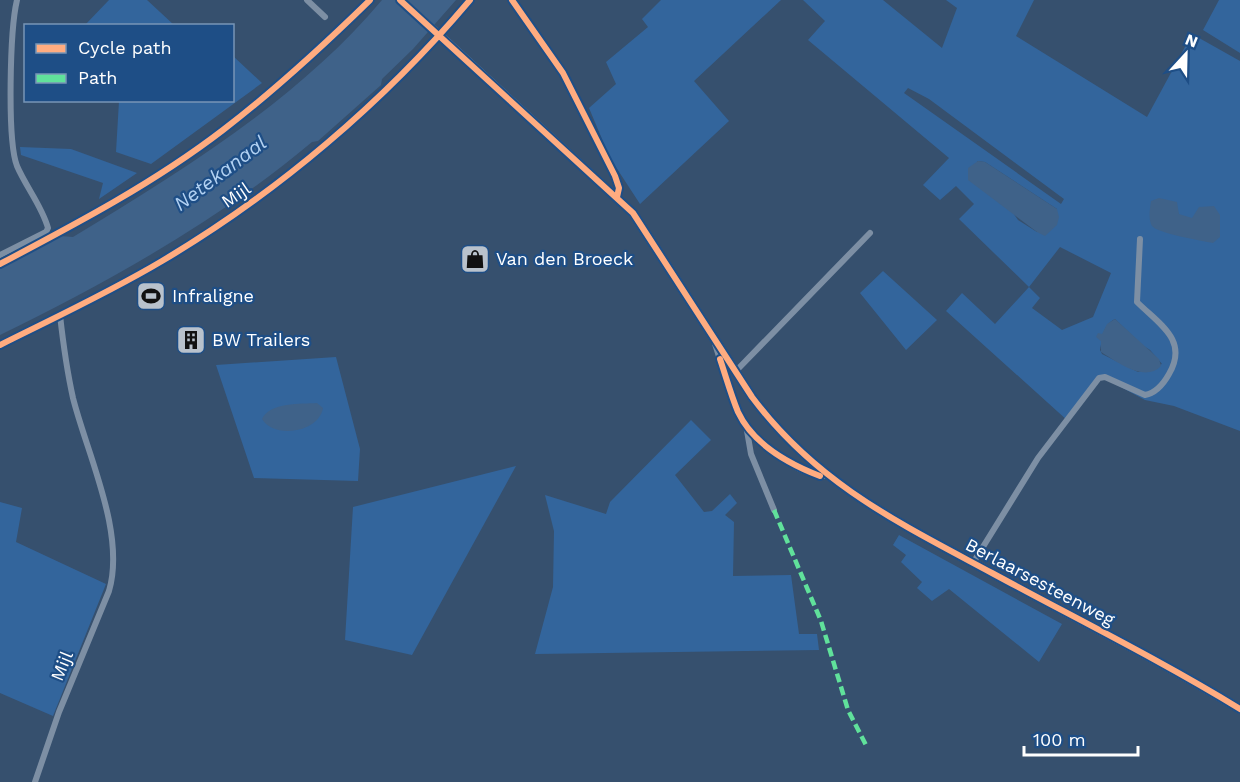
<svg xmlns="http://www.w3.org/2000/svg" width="1240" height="782" viewBox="0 0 1240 782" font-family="'Work Sans',sans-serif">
	<rect width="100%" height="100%" fill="#36506e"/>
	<!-- green -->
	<path fill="#33659c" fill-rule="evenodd" d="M109,0H147L174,25H85Z
		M661,0H781L694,81L729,121L640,204L610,158L589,108L616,84L606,62L648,27L642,19Z
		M803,0H883L942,48L957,8L946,0H1034L1016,36L1147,117L1192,34L1240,61V431L1174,406L1145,400L1106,379L1100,380L1068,421L946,311L962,293L995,324L1029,287L959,219L974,204L956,186L940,200L923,185L949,158L808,40L825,21ZM908,88L929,99L1064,199L1061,204L904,93ZM977,161L985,162L1057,209L1037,232L1018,220ZM1060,247L1111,273L1093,317L1062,330L1032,308L1040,298L1029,287ZM1115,319L1142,345L1150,350L1162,364L1138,372L1102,354L1100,350C1103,337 1102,326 1115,319Z
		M1219,0H1240V53L1203,30Z
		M233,56L262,83L151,164L116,152L119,101L232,100Z
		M20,147L71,149L137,173L99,199L103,183L21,155Z
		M883,271L937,320L906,350L860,293Z
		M336,357L360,449L358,481L254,478L216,365Z
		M691,420L711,440L675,475L704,512L712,511L730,494L737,503L725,515L734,522L733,576L791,575L799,634H817L819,650L535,654L553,587L554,531L545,495L606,514L610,502Z
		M516,466L412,655L345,640L353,507Z
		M0,502L22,508L16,542L106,584L53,716L0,693Z
		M899,535L1062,624L1039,662L949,589L932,601L917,588L922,582L901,562L906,555L893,545Z"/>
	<!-- water -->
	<path fill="#3f6289" d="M382,0H456L413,49L382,79L381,85L318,141L312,142C221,219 107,283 0,335V268L60,236L73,237C183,170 298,100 382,0Z
		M978,161L985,162L1057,209L1059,217L1057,225L1045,236L1037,232L968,180V168Z
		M1159,198L1177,202L1179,214L1192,218L1199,207L1214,206L1220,215V237L1213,243C1202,241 1157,233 1152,226C1148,220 1150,207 1151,201Z
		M1115,319L1159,359L1161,366C1145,383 1117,362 1101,352V341L1096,337L1098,333L1102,334L1107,324Z
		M317,403L323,408C319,433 273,439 262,419C270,402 301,404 317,403Z"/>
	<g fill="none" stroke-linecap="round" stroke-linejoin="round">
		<!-- street -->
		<path stroke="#7d8fa4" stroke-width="6" d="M307,0L325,17
			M512,0L563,73L615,176L619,188L617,197
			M0,255L46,232L48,228C42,206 26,187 17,166C7,140 10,29 17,0
			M0,264L53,237
			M715,344C723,367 728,393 740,414C753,439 798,477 827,476
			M0,345C54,318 110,292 162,261C277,193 384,102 470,0
			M735,372L870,233
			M746,425L751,454L774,510
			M973,563L1038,458L1099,378L1105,377L1145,395C1156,393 1164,383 1169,374C1189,340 1159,324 1137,302L1140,239
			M35,782L59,712L109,591C126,533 87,454 73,398C67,371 63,342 60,315"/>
		<!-- secondary -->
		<path stroke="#778aa0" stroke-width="9" d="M448,43L633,213L752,397C817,484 899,523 992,573C1075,618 1160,660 1240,709"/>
		<!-- secondary-bridge -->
		<path stroke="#778aa0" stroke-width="9" d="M400,0L448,43"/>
		<!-- quiet -->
		<path stroke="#60e19b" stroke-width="4.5" stroke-dasharray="9 4.5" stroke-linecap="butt" d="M774,510L821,621L848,710L867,747"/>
		<!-- cycleway casing -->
		<g stroke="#1e4e86" stroke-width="10">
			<path id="cycleway" d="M400,0L633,213L752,397C817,484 899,523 992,573C1075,618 1160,660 1240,709
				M512,0L563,73L615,176L619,188L617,197
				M0,264C76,224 154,183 223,130C275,90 323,46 370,0
				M0,345C54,318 110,292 162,261C277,193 384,102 470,0
				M720,359C726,377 731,395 738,412C753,444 789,464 820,476"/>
		</g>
		<!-- cycleway -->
		<use href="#cycleway" stroke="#ffac80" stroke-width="6"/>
	</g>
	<!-- icons -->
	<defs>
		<g id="shop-square" transform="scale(1.5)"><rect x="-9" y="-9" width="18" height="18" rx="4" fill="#b9c2cc" stroke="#1e4e86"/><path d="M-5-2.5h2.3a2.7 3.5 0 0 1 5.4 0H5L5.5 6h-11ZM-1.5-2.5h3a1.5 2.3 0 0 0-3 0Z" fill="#111"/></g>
		<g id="stadium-square" transform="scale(1.5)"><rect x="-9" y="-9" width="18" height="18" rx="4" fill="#b9c2cc" stroke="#1e4e86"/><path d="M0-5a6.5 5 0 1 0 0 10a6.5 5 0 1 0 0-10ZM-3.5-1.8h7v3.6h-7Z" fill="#111"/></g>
		<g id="building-square" transform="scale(1.5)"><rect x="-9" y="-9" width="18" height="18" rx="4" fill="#b9c2cc" stroke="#1e4e86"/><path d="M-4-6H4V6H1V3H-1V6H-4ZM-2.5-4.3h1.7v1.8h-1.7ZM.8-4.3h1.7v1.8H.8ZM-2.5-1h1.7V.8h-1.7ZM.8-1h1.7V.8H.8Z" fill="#111"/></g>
	</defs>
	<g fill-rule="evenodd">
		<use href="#shop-square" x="475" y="259"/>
		<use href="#stadium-square" x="151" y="296"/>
		<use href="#building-square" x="191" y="340"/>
	</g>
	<g text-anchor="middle" stroke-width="4.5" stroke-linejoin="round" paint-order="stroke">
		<!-- street labels -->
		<g font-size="18" fill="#fff" stroke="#1e4e86">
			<text transform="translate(236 195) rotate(-34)" y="6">Mijl</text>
			<text transform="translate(1040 582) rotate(28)" y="6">Berlaarsesteenweg</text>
			<text transform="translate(62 666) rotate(-68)" y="6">Mijl</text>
		</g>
		<!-- poi labels -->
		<g font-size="18" fill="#fff" stroke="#1e4e86" text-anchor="start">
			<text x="496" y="265">Van den Broeck</text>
			<text x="172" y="302">Infraligne</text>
			<text x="212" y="346">BW Trailers</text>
		</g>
		<!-- water labels -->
		<g font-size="20" font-style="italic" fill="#b2d1f2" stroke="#1e4e86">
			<text transform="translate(220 173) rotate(-37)" y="7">Netekanaal</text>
		</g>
	</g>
	<!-- legend -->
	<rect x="24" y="24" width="210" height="78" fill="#1e4e86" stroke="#7895b6" stroke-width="1.5"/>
	<rect x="36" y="44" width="30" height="9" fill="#ffac80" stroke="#7895b6" stroke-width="1.5"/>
	<text x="78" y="54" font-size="18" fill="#ffffff">Cycle path</text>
	<rect x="36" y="74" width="30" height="9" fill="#60e19b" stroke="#7895b6" stroke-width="1.5"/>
	<text x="78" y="84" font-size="18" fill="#ffffff">Path</text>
	<!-- north arrow -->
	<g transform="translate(1186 54) rotate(22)" stroke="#1e4e86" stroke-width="4.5" paint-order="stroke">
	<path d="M0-4.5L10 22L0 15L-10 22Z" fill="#ffffff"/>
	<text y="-9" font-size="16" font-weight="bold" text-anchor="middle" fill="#ffffff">N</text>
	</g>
	<!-- scale -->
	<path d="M1024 746v9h114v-9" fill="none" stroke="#ffffff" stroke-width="3"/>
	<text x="1033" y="746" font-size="18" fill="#ffffff" stroke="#1e4e86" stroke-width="4.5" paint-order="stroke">100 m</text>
</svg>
